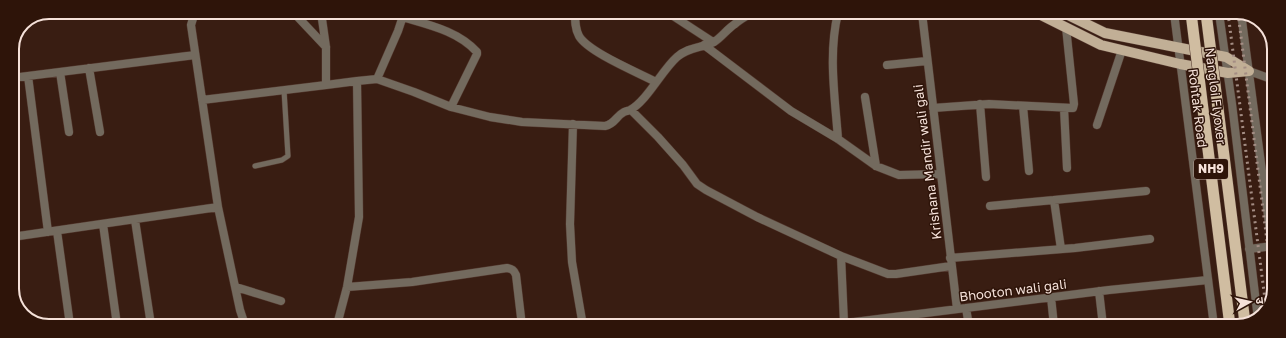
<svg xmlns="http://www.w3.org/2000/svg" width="1286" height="338" viewBox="0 0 1286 338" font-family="'Golos Text','Noto Sans Devanagari',sans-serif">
	<rect width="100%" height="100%" fill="#391d12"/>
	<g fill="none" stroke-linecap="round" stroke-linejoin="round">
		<!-- service casing -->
		<g stroke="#53382e" stroke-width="6">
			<path id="service" d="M255,166L282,160L288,156L284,90"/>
		</g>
		<!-- minor casing -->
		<g stroke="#53382e" stroke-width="9">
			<path id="minor" d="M195,12L191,25L218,207L240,310L245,325
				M293,12L326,47
				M321,12L326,47V85L357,81L359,217L347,287L337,325
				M575,12C575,21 575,29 579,36C588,52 639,73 656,82
				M667,12L713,42
				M922,13L957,309
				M1241,13L1272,246
				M402,17C429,25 458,31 477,52V54L451,107
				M704,45L791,111L838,139L876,166L899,175L941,174
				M887,65L927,61
				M89,68L100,132
				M1249,71L1274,80
				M60,72L69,132
				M28,76L48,232
				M12,78L195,55
				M377,79L398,31L404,13
				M357,81L377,79L414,92L451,107L490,117L522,122L605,126C615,124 616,116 624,112C626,111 628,111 630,110C647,101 662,70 677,57C688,47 701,48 714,42C722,37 727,29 735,24C740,19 747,16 753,12
				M865,97L876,166
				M202,100L326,85
				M980,104L986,177
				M1023,106L1029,171
				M933,108L989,104L1073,108L1074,104L1066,27
				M1064,108L1067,168
				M631,110L658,137L683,165L697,184L706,190L757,217L841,256L888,274H896L951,266
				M573,124L570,224L572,262L583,326
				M1097,125L1122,50
				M838,139C835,97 828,54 838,13
				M990,206L1054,200
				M135,220L151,325
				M103,224L117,325
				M57,231L70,325
				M12,237L218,207
				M1061,249L1054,200L1146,191
				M841,256L844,323
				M950,258L1075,248L1150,239
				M12,262L18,306
				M236,287L281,301
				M347,287L412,282L507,268C512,269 514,270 516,275L522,326
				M1099,291L1103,326
				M1051,297L1054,326
				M966,308L969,326
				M822,326L1109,290L1208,280"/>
		</g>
		<!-- tertiary casing -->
		<g stroke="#53382e" stroke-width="9">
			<path id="tertiary" d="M1174,13L1214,326
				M1219,13L1232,104L1258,319
				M1249,249L1273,246"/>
		</g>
		<!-- primary casing -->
		<g stroke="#53382e" stroke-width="11">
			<path id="primary" d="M1037,13L1101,45L1180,64L1228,73L1249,71
				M1064,13L1105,33L1226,57L1249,71"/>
		</g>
		<!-- service -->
		<use href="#service" stroke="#736a5e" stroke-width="5"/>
		<!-- minor -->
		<use href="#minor" stroke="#736a5e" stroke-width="8"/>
		<!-- tertiary -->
		<use href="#tertiary" stroke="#736a5e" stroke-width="8"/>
		<!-- primary -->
		<use href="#primary" stroke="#c1af96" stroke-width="10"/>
		<!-- rail -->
		<path stroke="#a48d84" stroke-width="3" stroke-dasharray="2 4" stroke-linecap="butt" d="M1228,13L1266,307
			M1238,13L1273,288"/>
		<!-- trunk-bridge casing -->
		<g stroke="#53382e" stroke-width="12" stroke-linecap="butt">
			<path id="trunk-bridge" d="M1191,13L1230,326
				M1206,13L1245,323"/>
		</g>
		<!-- trunk-bridge -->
		<use href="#trunk-bridge" stroke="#d0bda1" stroke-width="11"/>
	</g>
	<g text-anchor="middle" stroke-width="3" stroke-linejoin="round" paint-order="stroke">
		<!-- shield labels -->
		<rect fill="#2e1409" stroke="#b9a49b" stroke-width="1" x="1194" y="159" width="34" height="20" rx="3"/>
		<g font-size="12" font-weight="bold" fill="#f5e1d9">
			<text x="1211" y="173">NH9</text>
		</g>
		<!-- street labels -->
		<g font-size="13" fill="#f5e1d9" stroke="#2e1409">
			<text transform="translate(1216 96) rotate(83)" y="5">Nangloi Flyover</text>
			<text transform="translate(1198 108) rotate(83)" y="5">Rohtak Road</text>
			<text transform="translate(927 162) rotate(-97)" y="5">Krishana Mandir wali gali</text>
			<text transform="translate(1013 290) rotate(-7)" y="5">Bhooton wali gali</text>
		</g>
	</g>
	<!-- crop -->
	<path d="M0 0H1286V338H0ZM49 19H1237A30 30 0 0 1 1267 49V289A30 30 0 0 1 1237 319H49A30 30 0 0 1 19 289V49A30 30 0 0 1 49 19Z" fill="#2e1409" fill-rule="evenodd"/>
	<path fill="none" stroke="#f5e1d9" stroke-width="2" d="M49 19H1237A30 30 0 0 1 1267 49V289A30 30 0 0 1 1237 319H49A30 30 0 0 1 19 289V49A30 30 0 0 1 49 19Z"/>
	<!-- north arrow -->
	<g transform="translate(1250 302) rotate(82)" stroke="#2e1409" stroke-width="3" paint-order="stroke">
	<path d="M0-3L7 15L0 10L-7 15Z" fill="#f5e1d9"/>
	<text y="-6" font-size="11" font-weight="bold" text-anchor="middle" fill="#f5e1d9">उ</text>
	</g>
</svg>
